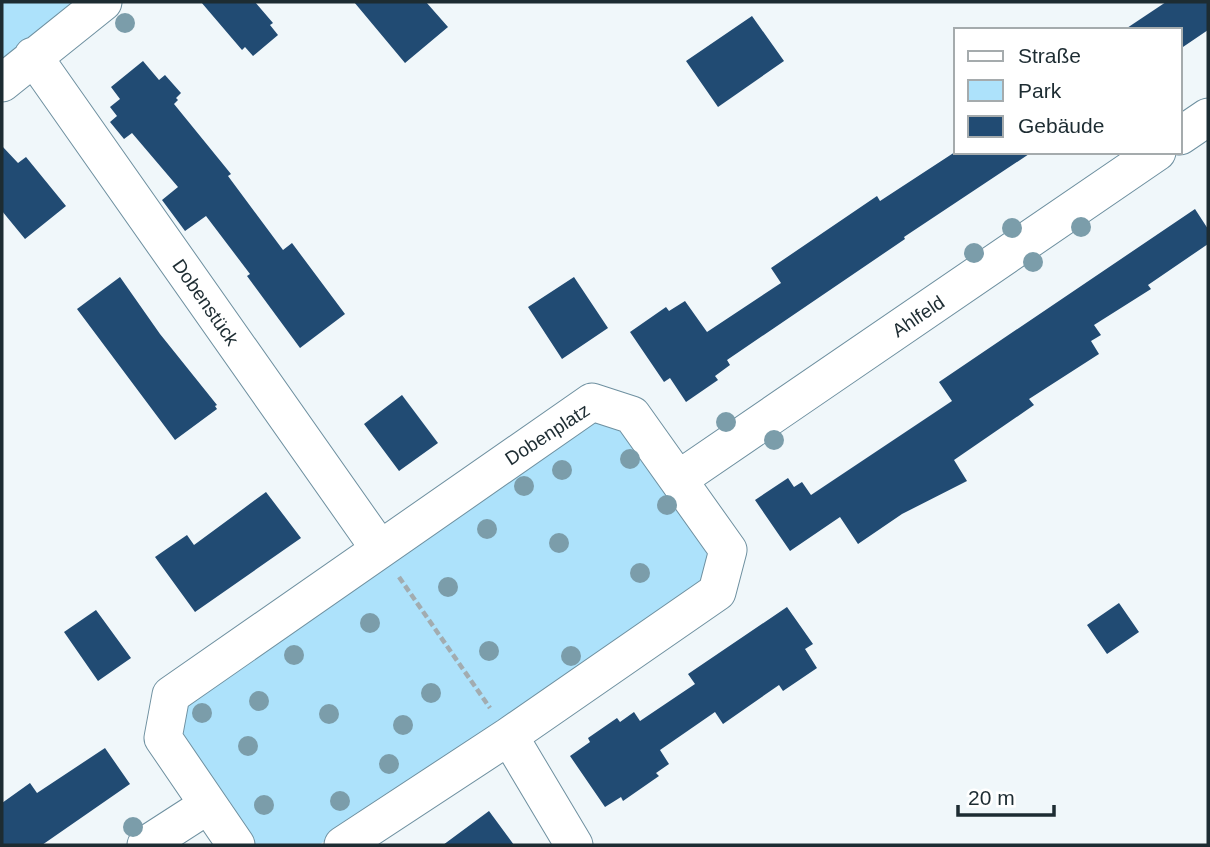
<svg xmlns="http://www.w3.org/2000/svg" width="1210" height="847" viewBox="0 0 1210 847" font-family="Arial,sans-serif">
	<rect width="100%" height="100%" fill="#f0f7fa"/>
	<!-- green -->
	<path fill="#ade2fb" d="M2,2H82L2,70Z
		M603,412L619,416L716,556L714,574L319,845H254L171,725L175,706Z"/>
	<!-- building -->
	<path fill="#214b73" d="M201,2H255L273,23L270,25L278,35L253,56L245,47L242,50Z
		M354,2H426L448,27L405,63Z
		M1166,2H1208V30L1180,49V30H1124Z
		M752,16L784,61L718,107L686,61Z
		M143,61L159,80L165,75L181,93L176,98L178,100L174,104L231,174L228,176L283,250L292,243L345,314L300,348L247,276L250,274L206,216L185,231L162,200L178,187L132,133L124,139L110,122L117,116L110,107L120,99L111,87Z
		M2,146L18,163L26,157L66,206L25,239L2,211Z
		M955,152H1032L904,237L905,239L727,360L730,365L715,376L718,380L686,402L670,378L664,382L630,332L666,307L669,311L685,301L707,332L781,283L771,268L877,196L880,201Z
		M1195,209L1208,229V244L1148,285L1151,289L1094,325L1101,335L1091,341L1099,354L1029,399L1034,405L954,460L967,481L902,514L858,544L840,517L790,551L755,500L788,478L794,487L802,482L811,495L952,401L939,382Z
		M120,277L160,334L217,405L215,406L217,409L175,440L77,309Z
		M574,277L608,328L562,359L528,307Z
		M402,395L438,443L399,471L364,424Z
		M266,492L301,538L195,612L155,557L187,535L194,545Z
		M1119,603L1139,632L1107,654L1087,625Z
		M787,607L813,644L805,649L817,668L783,691L779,685L723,724L715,712L660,750L669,764L656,773L659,776L623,801L621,797L605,807L570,756L590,742L588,738L617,718L620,722L634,712L640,721L695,684L688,674Z
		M96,610L131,658L98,681L64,632Z
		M105,748L130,784L42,845H2V803L30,783L37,793Z
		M489,811L514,845H443Z"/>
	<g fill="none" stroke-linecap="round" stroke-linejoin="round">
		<!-- minor casing -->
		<g stroke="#6e90a0" stroke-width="39">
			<path id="minor" d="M33,56L379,548
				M2,83L103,2
				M1180,136L1208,117
				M679,479L1157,152
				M509,736L574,845
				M146,845L208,805
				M236,845L163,738L171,695L592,402L632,415L728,550L717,592L509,736L343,845"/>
		</g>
		<!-- path -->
		<path stroke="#a2acb0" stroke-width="4.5" stroke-dasharray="7 3.5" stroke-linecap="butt" d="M399,577L490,708"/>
		<!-- minor -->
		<use href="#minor" stroke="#fff" stroke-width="37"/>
	</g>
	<!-- trees -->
	<g fill="#7b9daa">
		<circle cx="125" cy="23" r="10"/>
		<circle cx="1081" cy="227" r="10"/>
		<circle cx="1012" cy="228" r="10"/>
		<circle cx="974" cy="253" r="10"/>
		<circle cx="1033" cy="262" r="10"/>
		<circle cx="726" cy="422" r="10"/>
		<circle cx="774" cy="440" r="10"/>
		<circle cx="630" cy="459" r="10"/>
		<circle cx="562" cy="470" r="10"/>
		<circle cx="524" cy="486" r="10"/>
		<circle cx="667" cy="505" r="10"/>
		<circle cx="487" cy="529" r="10"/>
		<circle cx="559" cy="543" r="10"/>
		<circle cx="640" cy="573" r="10"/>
		<circle cx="448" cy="587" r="10"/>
		<circle cx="370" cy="623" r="10"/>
		<circle cx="489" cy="651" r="10"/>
		<circle cx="294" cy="655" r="10"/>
		<circle cx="571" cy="656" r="10"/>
		<circle cx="431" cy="693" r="10"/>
		<circle cx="259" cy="701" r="10"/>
		<circle cx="202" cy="713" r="10"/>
		<circle cx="329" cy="714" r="10"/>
		<circle cx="403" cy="725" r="10"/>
		<circle cx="248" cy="746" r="10"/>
		<circle cx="389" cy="764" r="10"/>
		<circle cx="340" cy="801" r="10"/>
		<circle cx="264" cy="805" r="10"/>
		<circle cx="133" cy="827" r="10"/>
	</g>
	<g text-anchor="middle" stroke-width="7" stroke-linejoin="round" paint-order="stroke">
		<!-- street labels -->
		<g font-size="19" fill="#1d2c32" stroke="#fff">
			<text transform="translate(206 302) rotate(55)" y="7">Dobenstück</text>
			<text transform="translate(918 316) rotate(-34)" y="7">Ahlfeld</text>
			<text transform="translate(547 434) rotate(-33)" y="7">Dobenplatz</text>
		</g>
	</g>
	<!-- border -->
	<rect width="1210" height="847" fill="none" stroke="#1d2c32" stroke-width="7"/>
	<!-- legend -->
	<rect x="954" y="28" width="228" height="126" fill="#ffffff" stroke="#a5abad" stroke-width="2"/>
	<rect x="968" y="51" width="35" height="10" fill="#ffffff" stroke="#a5abad" stroke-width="2"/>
	<text x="1018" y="63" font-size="21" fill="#1d2c32">Straße</text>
	<rect x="968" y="80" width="35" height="21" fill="#ade2fb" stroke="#a5abad" stroke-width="2"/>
	<text x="1018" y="98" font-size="21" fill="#1d2c32">Park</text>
	<rect x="968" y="116" width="35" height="21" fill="#214b73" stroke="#a5abad" stroke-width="2"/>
	<text x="1018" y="133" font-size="21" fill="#1d2c32">Gebäude</text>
	<!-- scale -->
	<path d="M958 805v10h96v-10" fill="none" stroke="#1d2c32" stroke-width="3.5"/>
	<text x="968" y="805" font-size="21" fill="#1d2c32" stroke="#ffffff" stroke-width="5" paint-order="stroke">20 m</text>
</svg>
